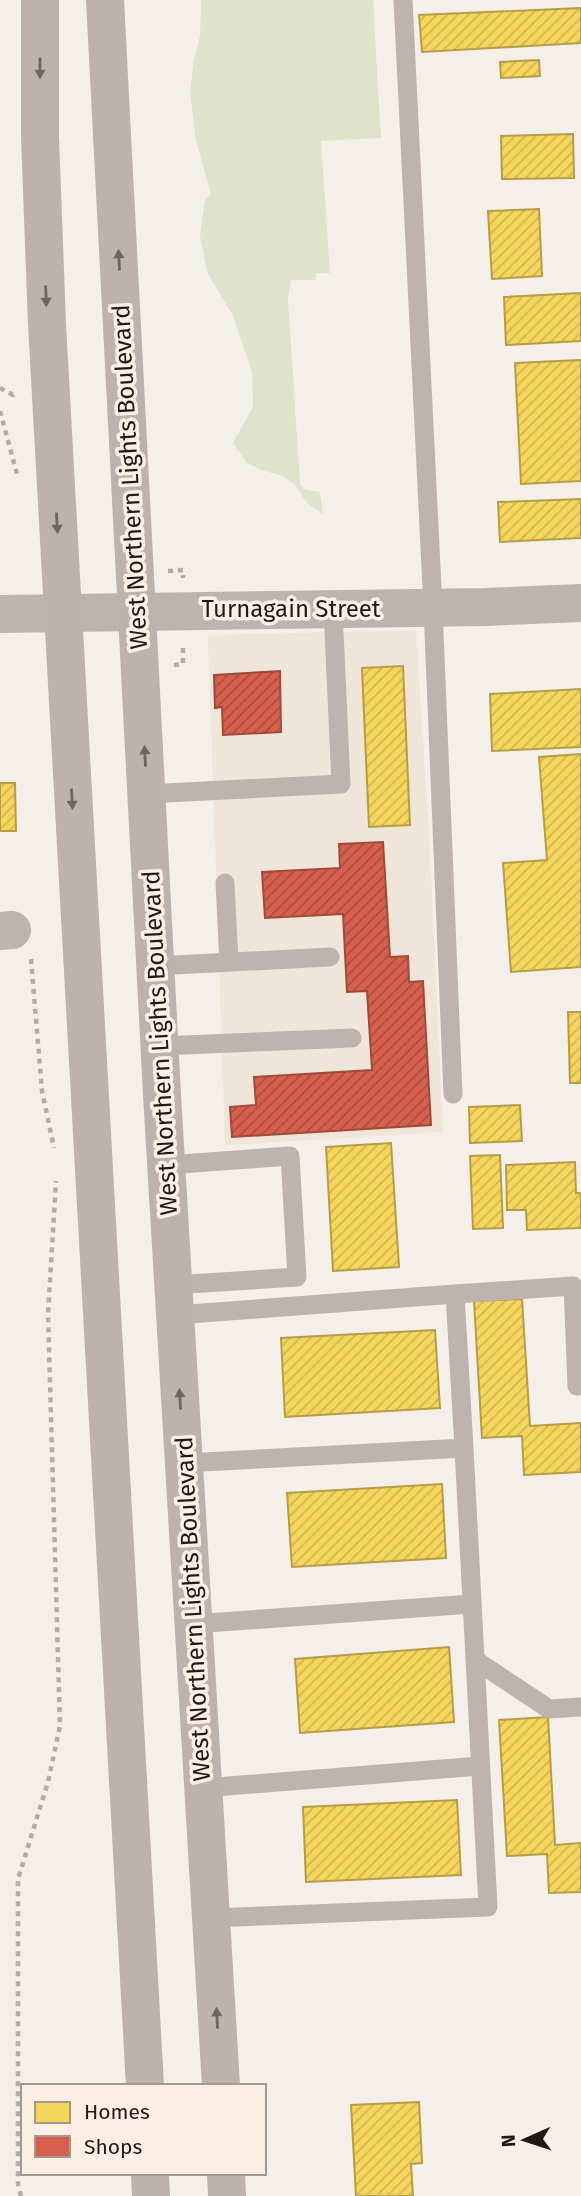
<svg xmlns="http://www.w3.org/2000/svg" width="581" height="2196" viewBox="0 0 581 2196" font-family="'Fira Sans',sans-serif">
	<defs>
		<pattern id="homes-hatch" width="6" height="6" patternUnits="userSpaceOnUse" patternTransform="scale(1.75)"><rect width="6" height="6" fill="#f6d55c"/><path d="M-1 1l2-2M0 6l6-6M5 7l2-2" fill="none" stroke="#d2b64f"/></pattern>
		<pattern id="shops-hatch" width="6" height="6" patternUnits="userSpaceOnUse" patternTransform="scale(1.75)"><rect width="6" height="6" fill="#d6604d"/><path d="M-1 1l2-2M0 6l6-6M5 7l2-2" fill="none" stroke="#ad4e3f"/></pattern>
	</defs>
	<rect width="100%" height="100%" fill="#f5efe9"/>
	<!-- commercial -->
	<path fill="#efe5d8" d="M416,630L429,833L443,1132L225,1145L208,635Z"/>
	<!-- green -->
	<path fill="#dfe3cb" d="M201,0H373L381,138L321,141L330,273H316L315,280H291L288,299L300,484L305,490L320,492L323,514L307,503L294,484L283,476L261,470L247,463L233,443L253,407L252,372L232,314L207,272L200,236L205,200L211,194L196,141L190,92L194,59L200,36Z"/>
	<!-- homes -->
	<path fill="url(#homes-hatch)" stroke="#b69d47" stroke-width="2" d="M581,8V43L422,52L419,15Z
		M539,60L540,76L501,78L500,62Z
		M573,134L574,178L502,179L501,136Z
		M539,209L542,276L492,279L488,211Z
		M581,293V341L506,345L504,297Z
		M581,360V481L521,484L515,363Z
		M581,499V538L500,542L498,502Z
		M403,666L410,825L369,827L362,668Z
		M581,689V747L492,751L490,694Z
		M581,754V967L511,972L503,863L547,860L539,757Z
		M0,783H15L16,831H0Z
		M568,1012H581V1083H570Z
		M520,1105L522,1141L470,1143L469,1107Z
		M391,1143L399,1267L333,1271L326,1147Z
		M500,1155L503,1228L473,1229L470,1156Z
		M575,1162L576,1193H581V1228L527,1230L526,1210H507L506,1165Z
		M522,1299L530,1426L581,1423V1472L524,1475L522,1436L482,1438L474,1301Z
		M435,1330L440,1408L285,1417L281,1338Z
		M442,1484L446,1558L292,1567L287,1493Z
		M449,1647L454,1722L300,1733L295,1659Z
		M548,1717L555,1845L581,1843V1892L549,1893L547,1854L507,1856L499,1720Z
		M457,1800L461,1875L306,1882L303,1807Z
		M419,2102L422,2163L411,2164L413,2196H356L351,2105Z"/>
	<!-- shops -->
	<path fill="url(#shops-hatch)" stroke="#9f4b3c" stroke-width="2" d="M280,671L281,732L223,735L222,707L215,708L214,675Z
		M383,842L390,957L408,956L409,982L423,981L431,1125L232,1137L230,1107L256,1105L254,1077L372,1070L367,991L347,992L343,914L265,918L262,872L340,868L339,844Z"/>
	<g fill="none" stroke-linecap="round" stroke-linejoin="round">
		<!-- path -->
		<path stroke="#b5aca8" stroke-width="4.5" stroke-dasharray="5 5" stroke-linecap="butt" d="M0,388L13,395L14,391
			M0,411L18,478
			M168,571L183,570V578
			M174,665L183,664V646
			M31,959L42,1091L54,1148
			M21,2196L18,2184V1879L48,1782L60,1726L48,1314L56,1181"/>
		<!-- lane -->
		<path stroke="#bfb3b0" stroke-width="19" d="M403,0L433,608L453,1094
			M147,794L341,784L333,610
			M225,883L229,962
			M156,966L330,957
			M160,1046L352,1038
			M167,1165L290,1156L297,1277L173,1285
			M455,1294L573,1286L577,1386L581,1385
			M176,1315L455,1294L464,1448L184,1463
			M193,1624L472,1604
			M475,1660L549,1709L581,1707
			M203,1788L480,1766
			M211,1918L488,1907L464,1448"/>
		<!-- street -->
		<path stroke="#bfb3b0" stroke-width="38" d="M0,614L486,607L581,603
			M0,931L12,930"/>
		<!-- secondary -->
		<path stroke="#beb2ae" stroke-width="38" d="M40,0V137L47,324L145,2086
			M105,0L162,1095L221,2086
			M150,2173L151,2196
			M226,2173L227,2196"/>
	</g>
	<!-- one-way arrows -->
	<defs><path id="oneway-solid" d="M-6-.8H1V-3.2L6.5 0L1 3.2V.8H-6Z" transform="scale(1.75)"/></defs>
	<g fill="#6e6662">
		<use href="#oneway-solid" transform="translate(40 68) rotate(90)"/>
		<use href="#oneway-solid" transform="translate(119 260) rotate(-93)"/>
		<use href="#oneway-solid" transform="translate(46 296) rotate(88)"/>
		<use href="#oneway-solid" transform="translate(57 523) rotate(87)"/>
		<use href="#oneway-solid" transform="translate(145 756) rotate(-93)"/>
		<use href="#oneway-solid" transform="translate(72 799) rotate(87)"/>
		<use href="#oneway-solid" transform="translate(180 1399) rotate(-93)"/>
		<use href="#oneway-solid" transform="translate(217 2018) rotate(-93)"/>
	</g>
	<g text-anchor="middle" stroke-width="7" stroke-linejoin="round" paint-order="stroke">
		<!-- street labels -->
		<g font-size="24" fill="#1f1a16" stroke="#fbeee3">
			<text transform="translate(130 477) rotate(-93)" y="8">West Northern Lights Boulevard</text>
			<text x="291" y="617">Turnagain Street</text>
			<text transform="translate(160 1043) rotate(-93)" y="8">West Northern Lights Boulevard</text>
			<text transform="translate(193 1609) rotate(-93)" y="8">West Northern Lights Boulevard</text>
		</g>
	</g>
	<!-- legend -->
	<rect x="21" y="2084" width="245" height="91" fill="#fbeee3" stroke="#a39991" stroke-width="2"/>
	<rect x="35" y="2102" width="35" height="21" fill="#f6d55c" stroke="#a39991" stroke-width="2"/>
	<text x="84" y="2119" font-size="21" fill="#1f1a16">Homes</text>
	<rect x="35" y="2136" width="35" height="21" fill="#d6604d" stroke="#a39991" stroke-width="2"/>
	<text x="84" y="2154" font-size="21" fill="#1f1a16">Shops</text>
	<!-- north arrow -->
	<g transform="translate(525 2140) rotate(267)" stroke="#fbeee3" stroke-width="5" paint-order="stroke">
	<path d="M0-5L12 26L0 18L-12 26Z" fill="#1f1a16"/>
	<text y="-10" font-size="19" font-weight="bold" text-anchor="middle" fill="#1f1a16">N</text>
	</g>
</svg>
